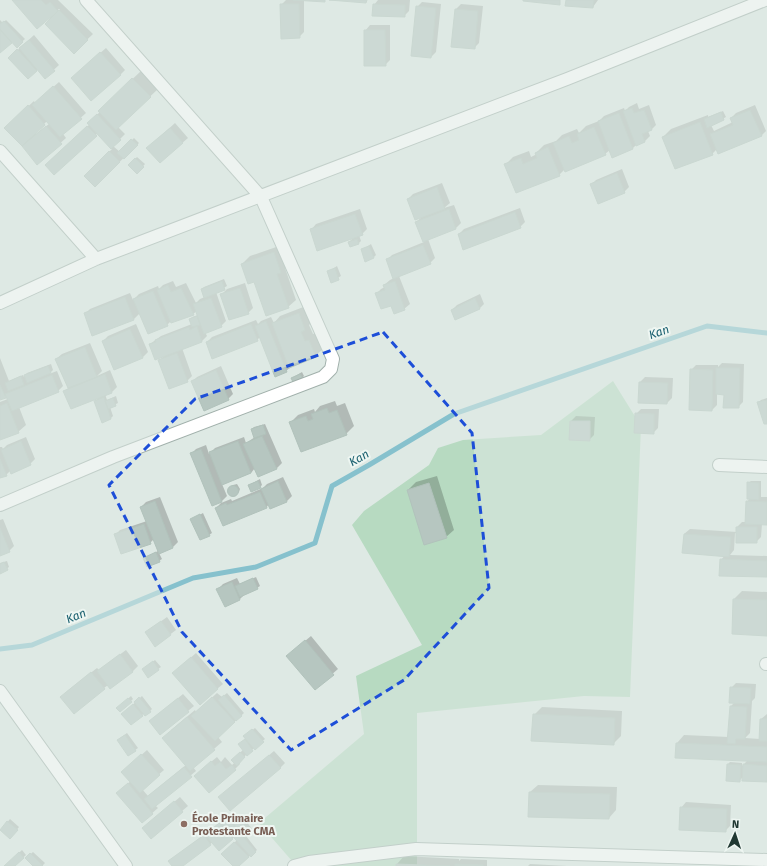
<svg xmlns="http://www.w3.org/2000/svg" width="767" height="866" viewBox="0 0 767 866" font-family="'Fira Sans',sans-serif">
	<rect width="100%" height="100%" fill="#dee9e4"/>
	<!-- grass -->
	<path fill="#b7dac1" d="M613,381L641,426L630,697L584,696L417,713V866H294L292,861L259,823L364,734L356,676L422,645L352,525L364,511L429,465L438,448L463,440L541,435Z"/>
	<!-- shadow -->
	<path fill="#0003" fill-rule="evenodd" d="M13,0H58L93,34L74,52L46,24L60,10L59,9L37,27Z
		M286,0H304V32L299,37L281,5Z
		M378,0H410L409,11L404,16L374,5Z
		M567,0H598L593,7Z
		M422,2L441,4L436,52L431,57L417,7Z
		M461,4L483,6L479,43L474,48L456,9Z
		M0,20L3,23L6,20L25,39L17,46L12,41L0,52Z
		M370,25H390V60L385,65L365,31Z
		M34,35L59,65L45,78L38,69L28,78L9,58Z
		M106,48L125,70L120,75L77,73Z
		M141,71L158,89L118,127L125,134L113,146L120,152L134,138L139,143L95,186L85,176L112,149L98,133L54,174L51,160L90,124L88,123L100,112L107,103Z
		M59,82L86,113L63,134L66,138L38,163L23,145L5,128L34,101L35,103ZM47,121L49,124L36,134L35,133Z
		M637,103L639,109L649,105L656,125L651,130L648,131L650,136L645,141L637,144L632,149L610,150L605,154L565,169L559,175L505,165L513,157L529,151L531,157L537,154L536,153L544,145L556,141L562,135L577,129L579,133L586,126L599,121L604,116L624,108L625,111L629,107Z
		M755,105L766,131L761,136L717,149L712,154L663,137L671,129L708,115V117L723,111L726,117L711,125L714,131L733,122L731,118L736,113Z
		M175,123L188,138L160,162L153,143Z
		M137,157L145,164L137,173L129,165Z
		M622,169L629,187L624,192L591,185L596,180Z
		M442,183L450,203L444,208L454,205L461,223L456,228L428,239L435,258L430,263L399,276L410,304L404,309L392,304L376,294L381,289L385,287L384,285L390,280L394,278L387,260L392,255L424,242L416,222L422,217L408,199L413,194Z
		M520,208L525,222L520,227L459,234L464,229Z
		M360,209L367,229L362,234L359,235L361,241L359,243L350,246L349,242L354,237L311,230L316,224Z
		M371,244L376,255L374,257L362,250Z
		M282,245L288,264L285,268L296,300L288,307L255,281L242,264L250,256Z
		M337,266L341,276L332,281L328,272Z
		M224,279L227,286L216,292L226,321L221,326L205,332L207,336L202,341L182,348L192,376L187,381L159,361L165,355L150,344L161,336L192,324L190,319L192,317L198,315L197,311L193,314L171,321L167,325L140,313L134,319L93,335L85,314L90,309L130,293L133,300L139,294L158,286L159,289L163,285L173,281L176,287L186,283L196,303L200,299L205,297L202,289L204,287Z
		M245,283L253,308L248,313L222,294L227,289Z
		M480,294L484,304L479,309L452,310L457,305Z
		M306,306L312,322L309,325L313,334L317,333L323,349L315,356L292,366L286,371L260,337L257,340L207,342L212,337L256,320L258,324L261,321L271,317L274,323L280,316Z
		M136,324L148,352L143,357L103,341L108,336Z
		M90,343L102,371L97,376L110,370L117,387L112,392L105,394L107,400L116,396L118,403L110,407L113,416L111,418L95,401L100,397L65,392L68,388L56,359L62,354Z
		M0,358L9,381L23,375L24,377L27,373L51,364L53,370L49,374L57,371L63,386L58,391L19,407L26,425L18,432L0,439V402L8,399L7,395L0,399Z
		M722,363L744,364L743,402L738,407L725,394L717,393V405L712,410L691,370L696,365H718V367Z
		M221,366L233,394L228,399L192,382L197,377Z
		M302,372L304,376L302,378H292Z
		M645,377L673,378L672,398L667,403L639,402L640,382Z
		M767,398V423L759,402L761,400Z
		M335,401L337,406L345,403L354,426L346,434L290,423L298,415L314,409L315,412L320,406Z
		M641,409H659L658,428L653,433L636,414Z
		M576,416L595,417L594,435L589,440L571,421Z
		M265,424L282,463L277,468L258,476L255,468L251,473L222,484L227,496L222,501L213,504L191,454L196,449L206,445L209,454L215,448L244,437L246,443L255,437L252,429L254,427Z
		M26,437L35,459L30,464L11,470L6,475L0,477V447H2L3,449L7,445Z
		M437,476L454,530L446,537L408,490L416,482Z
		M283,477L292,496L287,501L271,508L269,504L266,508H216L221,503L231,499L232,501L263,488L267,484Z
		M260,479L262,485L260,487L249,485Z
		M751,481H761V497H767V524H762L761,537L756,542L735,533L734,550L730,555L767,556V576L721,560L725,555L683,552L684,534L690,529L737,532V527L742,522H747V502L750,498L748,483Z
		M237,484L240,489L239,492L234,496L229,494V489L233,485Z
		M160,497L178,542L173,547L159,553L162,559L159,561L144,558L158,551L154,539L150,543L115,535L120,530L147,521L141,507L146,502Z
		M203,513L212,533L209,535L192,519Z
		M3,519L14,546L9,551L0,555V520Z
		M7,561L9,567L0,573V563Z
		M256,577L260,586L257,588L245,594L240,599L225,606L218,589L223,584L237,578L240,584Z
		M742,591L767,592V635L734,599Z
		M167,617L176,630L156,645L146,632Z
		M311,636L338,669L315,689L293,651Z
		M126,650L138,666L133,671L110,688L108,685L104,688L66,692L97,668L99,670Z
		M196,653L223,684L200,703L179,668Z
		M155,660L161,667L148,676L146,667Z
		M736,683L756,684L755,698L752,701L750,733L745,738L760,739L761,719L767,714V781L743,777L739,781L728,764L730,762L742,763V766L748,760L677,743L684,735L729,737L731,706L735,702L731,688Z
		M217,693L222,697L227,693L244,713L218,737L222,742L193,767L196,771L155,805L158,808L142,822L122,788L131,781L128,767L147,750L164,770L142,789L148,796L186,765L171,730L195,710L196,712Z
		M183,694L194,706L160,734L150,721Z
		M131,696L133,699L131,701L118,708Z
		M142,696L152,709L150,711L142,715L125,712Z
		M542,707L622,711L621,736L613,744L534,715Z
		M255,728L265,739L247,754L239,762L240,764L235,769L209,792L200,771L217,757L221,762L225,757L232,765L235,762L232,760L243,750L242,742L246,738L245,736Z
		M127,733L138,748L128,755L120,738Z
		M274,751L285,763L280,768L225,792Z
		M538,785L617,787L616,810L609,818L530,792Z
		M180,797L188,806L151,837L143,828Z
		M686,802L731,805L730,826L725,831L681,808Z
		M241,815L253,830L246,836L257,850L238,866H234L228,849L237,840L234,837L232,839L213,842L181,866H173L169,861L229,816L234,822Z
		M10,819L19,827L10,838L1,830Z
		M22,850L26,855L13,866H5Z
		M33,852L45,863L42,866H34L26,858Z
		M404,856L459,859V861L461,859L487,860V866H397V864Z
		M530,864L567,866H528Z"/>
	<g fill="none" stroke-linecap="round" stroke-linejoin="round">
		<!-- stream -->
		<path stroke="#86c1cd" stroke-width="5" d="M0,649L32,645L193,578L256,567L315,543L332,486L369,465L454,414L707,326L767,333"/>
	</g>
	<!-- building -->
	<path fill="#b6c6c0" stroke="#b1c2bb" d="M12,0H41L46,5L50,2L58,11L37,29Z
		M293,0H325V2Z
		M329,0H367L366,3Z
		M523,0H560V5L523,1Z
		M566,0H594L593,8L565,6Z
		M280,4H299L300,38L281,39Z
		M373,4L405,5V17L372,16Z
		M416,6L436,8L431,58L411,56Z
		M455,9L478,11L475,49L451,47Z
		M59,10L88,40L74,54L45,24Z
		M4,21L23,42L17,48L0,29V24Z
		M0,30L12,43L0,53Z
		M364,30H385L386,66H364Z
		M29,40L55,71L45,79L19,48Z
		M17,49L37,71L28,79L8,58Z
		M100,52L121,75L91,101L71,78Z
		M132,78L151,97L116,130L98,111Z
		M53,86L82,119L60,137L32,105Z
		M28,105L45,125L22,146L4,128Z
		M632,108L634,113L644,110L652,130L642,134L645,142L636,146L623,111Z
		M750,110L762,136L718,154L710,134L733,125L730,118Z
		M721,112L724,120L707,128L704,119Z
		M619,113L633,149L612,158L598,121Z
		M97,114L121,140L111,149L87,123Z
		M700,122L713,155L675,169L662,137Z
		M46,126L62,144L37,165L22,146Z
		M87,126L97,136L54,175L45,165Z
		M594,127L606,155L565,172L553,143L569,136L572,143L579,140L577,134Z
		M170,128L183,143L160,163L146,148Z
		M131,139L138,145L124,159L117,153Z
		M548,147L560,176L516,193L504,164L521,158L523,164L537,158L535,153Z
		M109,151L120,162L95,187L84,176Z
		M135,158L144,167L137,174L128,165Z
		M617,173L625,193L598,204L590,184Z
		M437,187L445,209L415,220L407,199Z
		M449,209L456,229L423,242L415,222Z
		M515,212L521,228L463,250L458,234Z
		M355,214L363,235L317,251L310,229Z
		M357,239L359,244L350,247L348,242Z
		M423,245L431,264L393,279L386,259Z
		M369,246L374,258L365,262L361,249Z
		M274,252L281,273L277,274L289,308L266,316L254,282L248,284L241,264Z
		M335,268L339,280L331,283L327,271Z
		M222,281L225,290L204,298L201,289Z
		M395,281L405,310L394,314L391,306L381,309L375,293L385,290L383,285Z
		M168,285L171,292L181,288L194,315L171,323L157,290Z
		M240,288L249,314L229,320L220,294Z
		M153,291L168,326L148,334L133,299Z
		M125,297L134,320L92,336L84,313Z
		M211,298L222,327L204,334L193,304Z
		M475,298L480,309L455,320L451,310Z
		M299,313L305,330L301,332L305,341L309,340L316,357L289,368L272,323Z
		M197,316L200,325L192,327L189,319Z
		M266,321L287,372L275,377L255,326Z
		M251,324L258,341L212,359L206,342Z
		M197,326L202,342L155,360L149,344L156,342L155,340L189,327L190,330Z
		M130,329L143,358L114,370L102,341Z
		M85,347L97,377L68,388L55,359Z
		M177,353L188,382L169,389L158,360Z
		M48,366L51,373L27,383L24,375Z
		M716,368H740L739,408H723L724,395L716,394Z
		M690,369L713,370L712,411L689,410Z
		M216,370L229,400L204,411L191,381Z
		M105,374L112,393L71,409L63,391Z
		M300,374L303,379L294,384L291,378Z
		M52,375L59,392L12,411L5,394Z
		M21,376L24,385L8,391L5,383Z
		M639,382L668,383L667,404L638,403Z
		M0,385L6,398L0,400Z
		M104,397L111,419L102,423L94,401Z
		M113,398L116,406L108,409L105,401Z
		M767,400V424H764L757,402Z
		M7,403L19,433L0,440V406Z
		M327,408L329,413L337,410L347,435L301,452L289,422L306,416L308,421L313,419L311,414Z
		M635,413L654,414V434L634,433Z
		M570,421H590V441L569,440Z
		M263,425L266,434L254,438L251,429Z
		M262,436L277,469L258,477L243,444Z
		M21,441L31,465L11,474L1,450Z
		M238,441L251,473L222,485L209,452Z
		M201,449L222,502L212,506L190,453Z
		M0,459L7,476L0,478Z
		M258,481L261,488L251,492L248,485Z
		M278,481L287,502L270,509L261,489Z
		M747,482L759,483V500L747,499Z
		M429,483L447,538L424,545L407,490Z
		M227.5 491a5.5 5.5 0 1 1 11 0a5.5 5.5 0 1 1-11 0Z
		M260,492L267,508L223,526L215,508L226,503L227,505Z
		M155,501L173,548L159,554L140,507Z
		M746,501L767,502V525L745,524Z
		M200,514L210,536L200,540L190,519Z
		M144,524L151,544L121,554L114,534Z
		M736,527H757V543H736Z
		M0,528L10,552L0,556Z
		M684,534L731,537L729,557L682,553Z
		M156,552L160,562L147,567L143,558Z
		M720,559L767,561V577L719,576Z
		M4,562L8,570L0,574V564Z
		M253,578L258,589L240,597L235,586Z
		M232,582L240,600L225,607L216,589Z
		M733,599L767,600V636L732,634Z
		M161,621L171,635L155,647L145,632Z
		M305,640L334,675L315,690L286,656Z
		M120,654L133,672L110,689L97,671Z
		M191,657L218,689L200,705L172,673Z
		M153,661L159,670L148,678L142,669Z
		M91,672L105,689L74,714L60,697Z
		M730,687L751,688L750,704L729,703Z
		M224,695L242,716L236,721L218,700Z
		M139,697L151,712L145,716L134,702Z
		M212,697L235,722L215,741L191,716Z
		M128,698L132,702L120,712L116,708Z
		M178,698L189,712L160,735L149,721Z
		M133,704L143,716L131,725L121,714Z
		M730,706L747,707L745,739H736L735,744L727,743Z
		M533,714L615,718L614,745L531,741Z
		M187,717L215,750L190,771L162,738Z
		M760,719H767V741H759Z
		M252,729L264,742L255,750L243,736Z
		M125,735L136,751L128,756L117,740Z
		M245,739L253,751L247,756L238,744Z
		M676,743L767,747V762L675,758Z
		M240,752L245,757L237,766L231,760Z
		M141,754L160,775L140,793L121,772Z
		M269,755L281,768L230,811L218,797Z
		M211,761L215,766L220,762L226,769L232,765L236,770L209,793L194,776Z
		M727,764L741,765L740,782L726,781Z
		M743,764L767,766V782L742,781Z
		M184,767L192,777L152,809L144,799Z
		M128,783L153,814L142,823L116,793Z
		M529,792L610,794L609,819L528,817Z
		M174,801L183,812L151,839L142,828Z
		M680,807L727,809L726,832L679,830Z
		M226,817L256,852L251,857L220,822Z
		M238,817L252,833L245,838L232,822Z
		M7,821L18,830L10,839L0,830Z
		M219,823L233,839L219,851L205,835Z
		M204,835L211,845L183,866H172L168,861Z
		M234,842L249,857L239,866H233L221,854Z
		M19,852L24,858L15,866H4Z
		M30,853L43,866H33L25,858Z
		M396,864L450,866H396Z
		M455,864L483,865V866H455Z"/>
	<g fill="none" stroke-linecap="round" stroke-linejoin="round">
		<!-- street casing -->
		<g stroke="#a1b0ab" stroke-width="14">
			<path id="street" d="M0,151L96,259
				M0,303L96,259L567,79L765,0
				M719,465L767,467
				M0,505L113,457L323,377L331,369L333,359L261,197L86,0
				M766,664H767
				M0,691L126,866
				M294,866L309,862L416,849L767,860"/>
		</g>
		<!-- street -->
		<use href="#street" stroke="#fff" stroke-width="12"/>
	</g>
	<!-- marked area -->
	<path d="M0 0H767V866H0ZM383,332L472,433L489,588L404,680L291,750L182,632L109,485L195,399Z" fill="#dee9e4" fill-opacity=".55" fill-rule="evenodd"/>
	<path fill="none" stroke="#1d4ed8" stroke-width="3" stroke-dasharray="8 5" stroke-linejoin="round" d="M383,332L472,433L489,588L404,680L291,750L182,632L109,485L195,399Z"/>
	<!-- markers -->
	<circle fill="#8d6e63" stroke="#eef6f2" stroke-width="1.5" cx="184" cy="824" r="4"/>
	<g text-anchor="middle" stroke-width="4" stroke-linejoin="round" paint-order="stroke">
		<!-- education labels -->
		<g font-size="11" font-weight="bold" fill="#785e54" stroke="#eef6f2" text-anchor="start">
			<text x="192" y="822">École Primaire<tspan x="192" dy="13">Protestante CMA</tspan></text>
		</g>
		<!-- water labels -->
		<g font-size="12" font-style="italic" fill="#1d6271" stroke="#eef6f2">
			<text transform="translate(659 332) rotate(-19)" y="4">Kan</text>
			<text transform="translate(359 458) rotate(-30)" y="4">Kan</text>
			<text transform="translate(76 616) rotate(-22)" y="4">Kan</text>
		</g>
	</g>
	<!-- north arrow -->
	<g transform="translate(735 834) rotate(3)" stroke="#eef6f2" stroke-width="3" paint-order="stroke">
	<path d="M0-3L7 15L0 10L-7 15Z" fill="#203832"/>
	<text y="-6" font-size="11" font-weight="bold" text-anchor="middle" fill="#203832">N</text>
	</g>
</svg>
